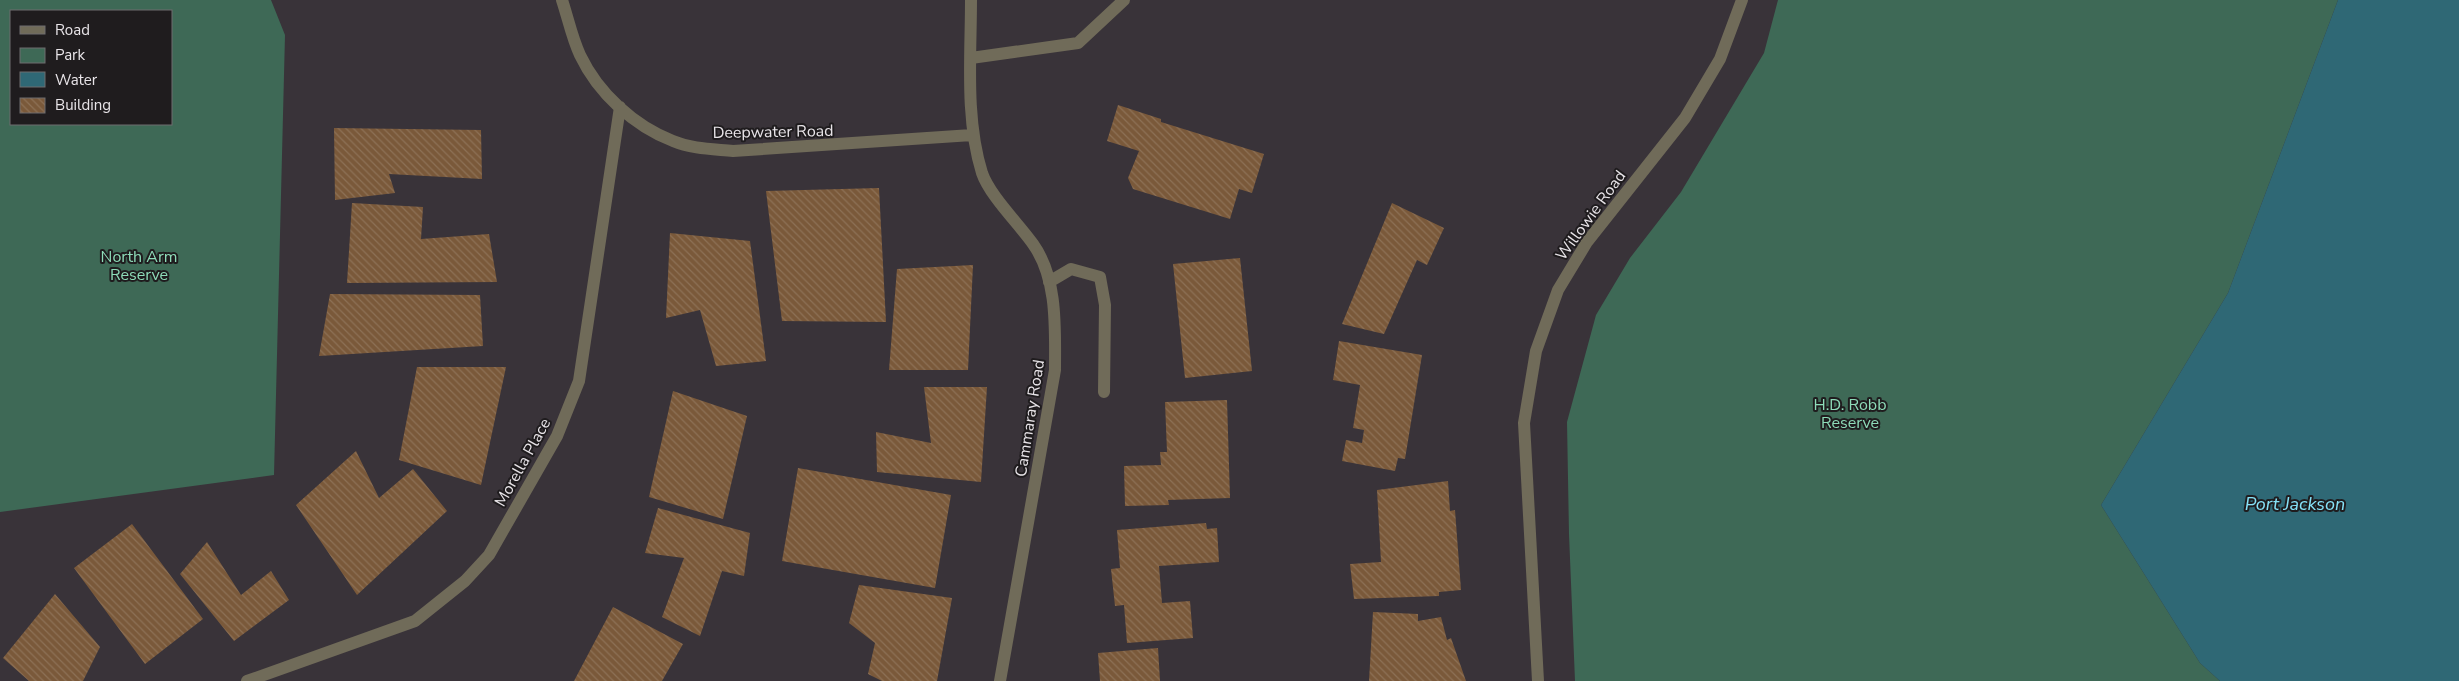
<svg xmlns="http://www.w3.org/2000/svg" width="2459" height="681" viewBox="0 0 2459 681" font-family="'Nunito Sans',sans-serif">
	<defs>
		<pattern id="building-back-hatch" width="6" height="6" patternUnits="userSpaceOnUse" patternTransform="scale(1.25)"><rect width="6" height="6" fill="#7a593a"/><path d="M-1 5l2 2M0 0l6 6M5-1l2 2" fill="none" stroke="#8d7156"/></pattern>
	</defs>
	<rect width="100%" height="100%" fill="#393339"/>
	<!-- park -->
	<path fill="#3e6956" fill-rule="evenodd" d="M0,0H271L285,35L274,475L0,512ZM171,11V124H11V11Z
		M1778,0H2338L2228,293L2101,505L2200,663L2220,681H1575L1569,534L1567,422L1596,315L1630,258L1681,192L1764,53Z"/>
	<!-- water -->
	<path fill="#2f6875" d="M2338,0H2459V681H2220L2200,663L2101,505L2228,293Z"/>
	<!-- building -->
	<path fill="url(#building-back-hatch)" d="M1118,105L1161,119V122L1264,154L1252,193L1239,189L1230,219L1133,189L1128,178L1139,151L1107,141Z
		M334,128L481,130L482,179L389,174L395,193L335,200Z
		M879,188L886,322L782,321L766,191Z
		M352,203L423,207L421,239L489,234L497,282L347,283Z
		M1392,203L1444,228L1427,265L1417,260L1384,334L1342,324Z
		M670,233L750,241L766,361L716,366L700,310L666,318Z
		M1240,258L1252,371L1185,378L1173,264Z
		M973,265L968,370H889L897,269Z
		M330,294L480,295L483,346L319,356Z
		M1339,341L1422,355L1405,459L1398,458L1395,471L1342,461L1346,440L1362,443L1364,430L1353,428L1360,385L1333,380Z
		M417,367H506L481,485L399,460Z
		M924,387H987L981,482L877,472L876,432L931,443Z
		M673,391L747,416L723,519L649,497Z
		M1227,400L1230,498L1168,500L1169,505L1125,506L1124,466L1161,465L1160,452H1167L1165,402Z
		M356,451L379,498L413,469L447,511L357,595L296,505Z
		M798,468L951,495L935,588L782,561Z
		M1448,481L1450,511L1455,510L1461,590L1439,592V596L1354,599L1350,564L1381,562L1377,490Z
		M658,508L750,533L744,576L722,571L700,636L662,617L684,558L645,553Z
		M1206,523L1207,529L1217,528L1219,562L1159,566L1162,603L1190,601L1193,638L1127,643L1124,605L1115,606L1111,569L1120,568L1117,530Z
		M132,524L203,619L145,664L74,568Z
		M207,542L241,595L271,571L289,600L234,641L180,574Z
		M859,585L952,598L937,681H882L868,674L875,643L849,623Z
		M55,594L100,647L83,681H29L3,658Z
		M613,607L683,644L662,681H574Z
		M1373,612L1418,614V621L1441,617L1447,640L1451,638L1466,681H1369Z
		M1158,648L1160,681H1100L1098,653Z"/>
	<g fill="none" stroke-linecap="round" stroke-linejoin="round">
		<!-- minor -->
		<path stroke="#706b59" stroke-width="12" d="M562,0C568,18 572,38 580,55C598,93 634,126 673,141C692,149 713,149 733,151L972,135
			M971,0C971,57 965,118 982,173C990,196 1019,224 1033,244C1058,279 1055,329 1055,370L1000,681
			M971,58L1078,43L1124,0
			M1049,282L1071,269L1100,277L1105,305L1104,392
			M247,681L415,621L465,581L489,555L557,436L579,381L620,107
			M1538,681L1524,423L1536,351L1558,290L1587,242L1685,118L1720,59L1742,0"/>
	</g>
	<g text-anchor="middle" stroke-width="4" stroke-linejoin="round" paint-order="stroke">
		<!-- street labels -->
		<g font-size="16" fill="#e8e4e8" stroke="#1f1c1e">
			<text transform="translate(773 131) rotate(-1)" y="6">Deepwater Road</text>
			<text transform="translate(1590 215) rotate(-54)" y="6">Willowie Road</text>
			<text transform="translate(1029 418) rotate(-81)" y="6">Cammaray Road</text>
			<text transform="translate(522 462) rotate(-61)" y="6">Morella Place</text>
		</g>
		<!-- park labels -->
		<g font-size="16" fill="#8edcb9" stroke="#1f1c1e">
			<text x="139" y="262">North Arm<tspan x="139" dy="18">Reserve</tspan></text>
			<text x="1850" y="410">H.D. Robb<tspan x="1850" dy="18">Reserve</tspan></text>
		</g>
		<!-- water labels -->
		<g font-size="18" font-style="italic" fill="#86e2f8" stroke="#1f1c1e">
			<text x="2295" y="510">Port Jackson</text>
		</g>
	</g>
	<!-- legend -->
	<rect x="10" y="10" width="162" height="115" fill="#1f1c1e" stroke="#6f6c6f"/>
	<rect x="20" y="26" width="25" height="8" fill="#706b59" stroke="#6f6c6f"/>
	<text x="55" y="35" font-size="15" fill="#e8e4e8">Road</text>
	<rect x="20" y="48" width="25" height="15" fill="#3e6956" stroke="#6f6c6f"/>
	<text x="55" y="60" font-size="15" fill="#e8e4e8">Park</text>
	<rect x="20" y="72" width="25" height="15" fill="#2f6875" stroke="#6f6c6f"/>
	<text x="55" y="85" font-size="15" fill="#e8e4e8">Water</text>
	<rect x="20" y="98" width="25" height="15" fill="url(#building-back-hatch)" stroke="#6f6c6f"/>
	<text x="55" y="110" font-size="15" fill="#e8e4e8">Building</text>
</svg>
